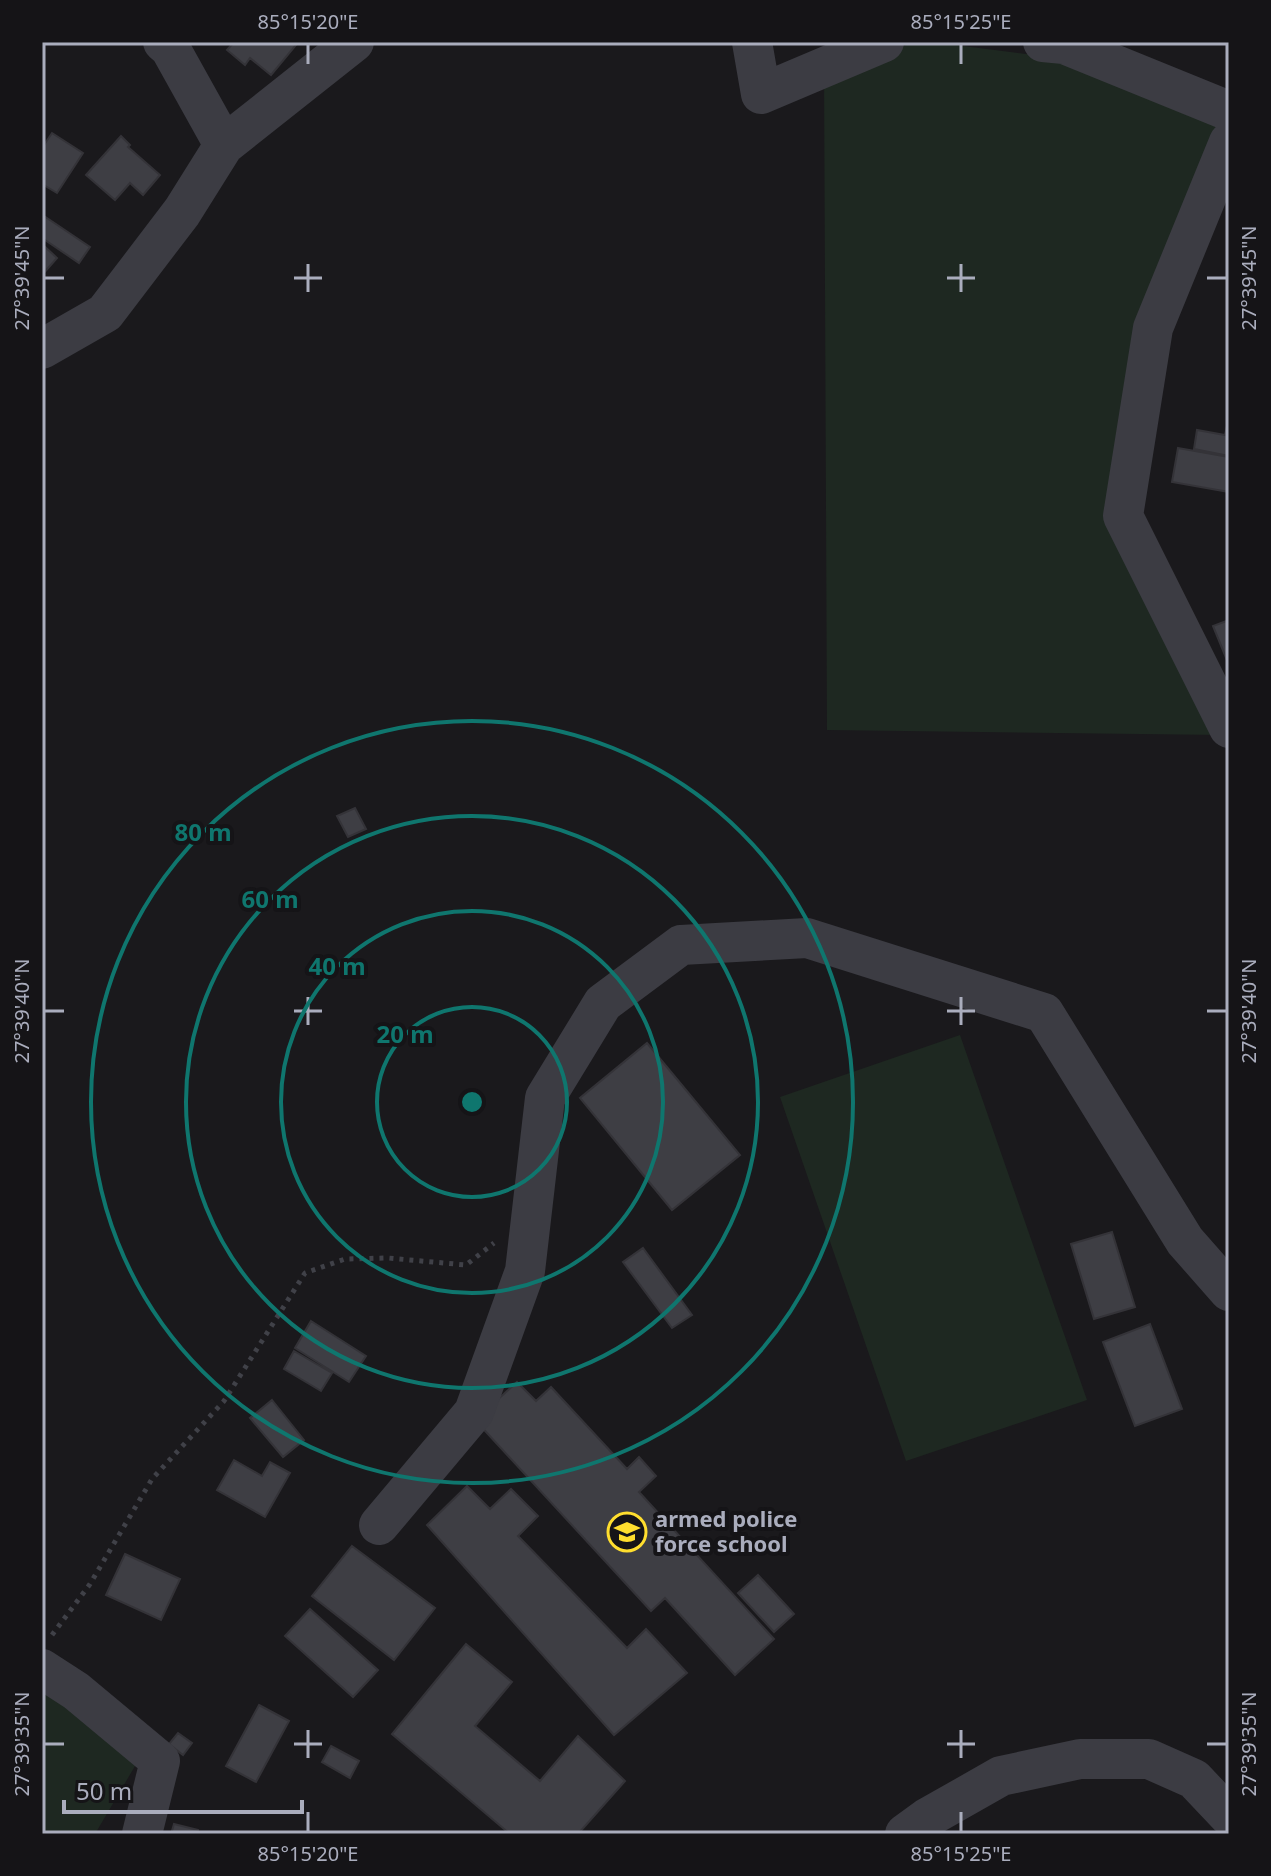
<svg xmlns="http://www.w3.org/2000/svg" width="1271" height="1876" viewBox="0 0 1271 1876" font-family="'Noto Sans',sans-serif">
	<rect width="100%" height="100%" fill="#1a191c"/>
	<!-- green -->
	<path fill="#1e2821" d="M917,42H932L1057,58L1229,112L1111,510L1222,735L827,730L824,68Z
		M960,1035L1087,1400L906,1461L780,1097Z
		M42,1673L138,1761L95,1834H42Z"/>
	<!-- building -->
	<path fill="#3e3e44" stroke="#343338" stroke-width="2" d="M234,42H292L296,45L271,75L250,58L245,65L227,50Z
		M52,133L83,153L57,193L42,184V148Z
		M121,136L130,145L128,147L160,175L143,195L130,183L115,200L86,175Z
		M44,216L90,247L79,263L42,238V219Z
		M42,244L57,258L42,275Z
		M1228,421L1229,422V456L1194,449L1197,430L1225,435Z
		M1178,448L1229,457V492L1172,482Z
		M1229,620V665L1213,626Z
		M355,808L366,829L348,837L337,816Z
		M647,1043L740,1155L672,1210L580,1098Z
		M1112,1232L1135,1307L1094,1319L1071,1244Z
		M643,1248L692,1315L672,1328L623,1262Z
		M311,1321L366,1356L349,1382L295,1348Z
		M1150,1324L1182,1409L1135,1426L1103,1342Z
		M294,1351L332,1373L321,1391L284,1369Z
		M517,1382L536,1401L551,1387L627,1469L639,1457L656,1476L639,1492L774,1639L735,1675L665,1598L651,1611L475,1420Z
		M272,1400L304,1440L283,1457L250,1418Z
		M234,1460L262,1476L270,1462L290,1473L265,1517L217,1490Z
		M467,1486L490,1509L511,1489L538,1516L518,1536L627,1648L646,1629L687,1673L614,1735L427,1525Z
		M352,1546L435,1608L394,1660L312,1596Z
		M125,1554L180,1579L161,1620L106,1595Z
		M758,1575L794,1614L774,1632L738,1593Z
		M310,1609L378,1670L353,1697L285,1636Z
		M466,1644L512,1682L475,1726L540,1781L578,1736L625,1781L578,1834H510L392,1734Z
		M259,1705L289,1721L256,1782L226,1766Z
		M178,1733L192,1743L183,1755L169,1744Z
		M331,1746L359,1761L350,1778L322,1762Z
		M174,1824L198,1830L197,1834H171Z"/>
	<g fill="none" stroke-linecap="round" stroke-linejoin="round">
		<!-- path -->
		<path stroke="#404148" stroke-width="5" stroke-dasharray="4 6" stroke-linecap="butt" d="M52,1635L90,1584L152,1479L224,1401L305,1273L345,1259L388,1258L466,1265L494,1243"/>
		<!-- minor -->
		<path stroke="#3c3c43" stroke-width="40" d="M163,42L170,48L224,145
			M752,42L761,94L884,42
			M1043,42L1064,44L1229,111
			M1229,142L1153,328L1123,516L1229,728
			M42,349L105,313L182,212L224,145L354,42
			M379,1525L474,1412L525,1271L545,1098L603,1003L681,945L807,938L1044,1013L1185,1241L1229,1291
			M42,1669L76,1691L160,1761L142,1834
			M905,1834L927,1818L1001,1776L1080,1759H1149L1194,1779L1229,1816"/>
	</g>
	<!-- ticks -->
	<path fill="none" stroke="#aaadbd" stroke-width="3" d="M308,44V64M961,44V64M308,264V292M961,264V292M44,278H64M294,278H322M947,278H975M1207,278H1227M308,997V1025M961,997V1025M44,1011H64M294,1011H322M947,1011H975M1207,1011H1227M308,1730V1758M961,1730V1758M44,1744H64M294,1744H322M947,1744H975M1207,1744H1227M308,1812V1832M961,1812V1832"/>
	<!-- distance rings -->
	<g fill="none" stroke="#0f766e" stroke-width="4">
		<circle cx="472" cy="1102" r="95"/>
		<circle cx="472" cy="1102" r="191"/>
		<circle cx="472" cy="1102" r="286"/>
		<circle cx="472" cy="1102" r="381"/>
	</g>
	<!-- icons -->
	<defs>
		<g id="school-ring" transform="scale(2)"><circle r="9.5" fill="#151417" stroke="#ffde2e" stroke-width="1.5"/><path d="M0-5L7-2L0 1L-7-2ZM-4 1L0 2.5L4 1V4Q0 6-4 4Z" fill="#ffde2e"/></g>
	</defs>
	<g fill-rule="evenodd">
		<use href="#school-ring" x="627" y="1532"/>
	</g>
	<g text-anchor="middle" stroke-width="8" stroke-linejoin="round" paint-order="stroke">
		<!-- poi labels -->
		<g font-size="22" font-weight="bold" fill="#aaadbd" stroke="#151417" text-anchor="start">
			<text x="655" y="1527">armed police<tspan x="655" dy="25">force school</tspan></text>
		</g>
	</g>
	<circle cx="472" cy="1102" r="12" fill="#0f766e" stroke="#151417" stroke-width="4"/>
	<g font-size="24" text-anchor="middle" font-weight="bold" fill="#0f766e" stroke="#151417" stroke-width="8" stroke-linejoin="round" paint-order="stroke">
		<text x="203" y="841">80 m</text>
		<text x="270" y="908">60 m</text>
		<text x="337" y="975">40 m</text>
		<text x="405" y="1043">20 m</text>
	</g>
	<!-- border -->
	<rect width="1271" height="1876" fill="none" stroke="#151417" stroke-width="88"/>
	<!-- scale -->
	<path d="M64 1800v12h238v-12" fill="none" stroke="#aaadbd" stroke-width="4"/>
	<text x="76" y="1800" font-size="24" fill="#aaadbd" stroke="#151417" stroke-width="6" paint-order="stroke">50 m</text>
	<rect x="44" y="44" width="1183" height="1788" fill="none" stroke="#aaadbd" stroke-width="3"/>
	<g font-size="20" text-anchor="middle" fill="#aaadbd">
		<text x="308" y="29">85°15'20"E</text>
		<text x="961" y="29">85°15'25"E</text>
		<text transform="translate(22 278) rotate(-90)" y="7">27°39'45"N</text>
		<text transform="translate(1249 278) rotate(-90)" y="7">27°39'45"N</text>
		<text transform="translate(22 1011) rotate(-90)" y="7">27°39'40"N</text>
		<text transform="translate(1249 1011) rotate(-90)" y="7">27°39'40"N</text>
		<text transform="translate(22 1744) rotate(-90)" y="7">27°39'35"N</text>
		<text transform="translate(1249 1744) rotate(-90)" y="7">27°39'35"N</text>
		<text x="308" y="1861">85°15'20"E</text>
		<text x="961" y="1861">85°15'25"E</text>
	</g>
</svg>
